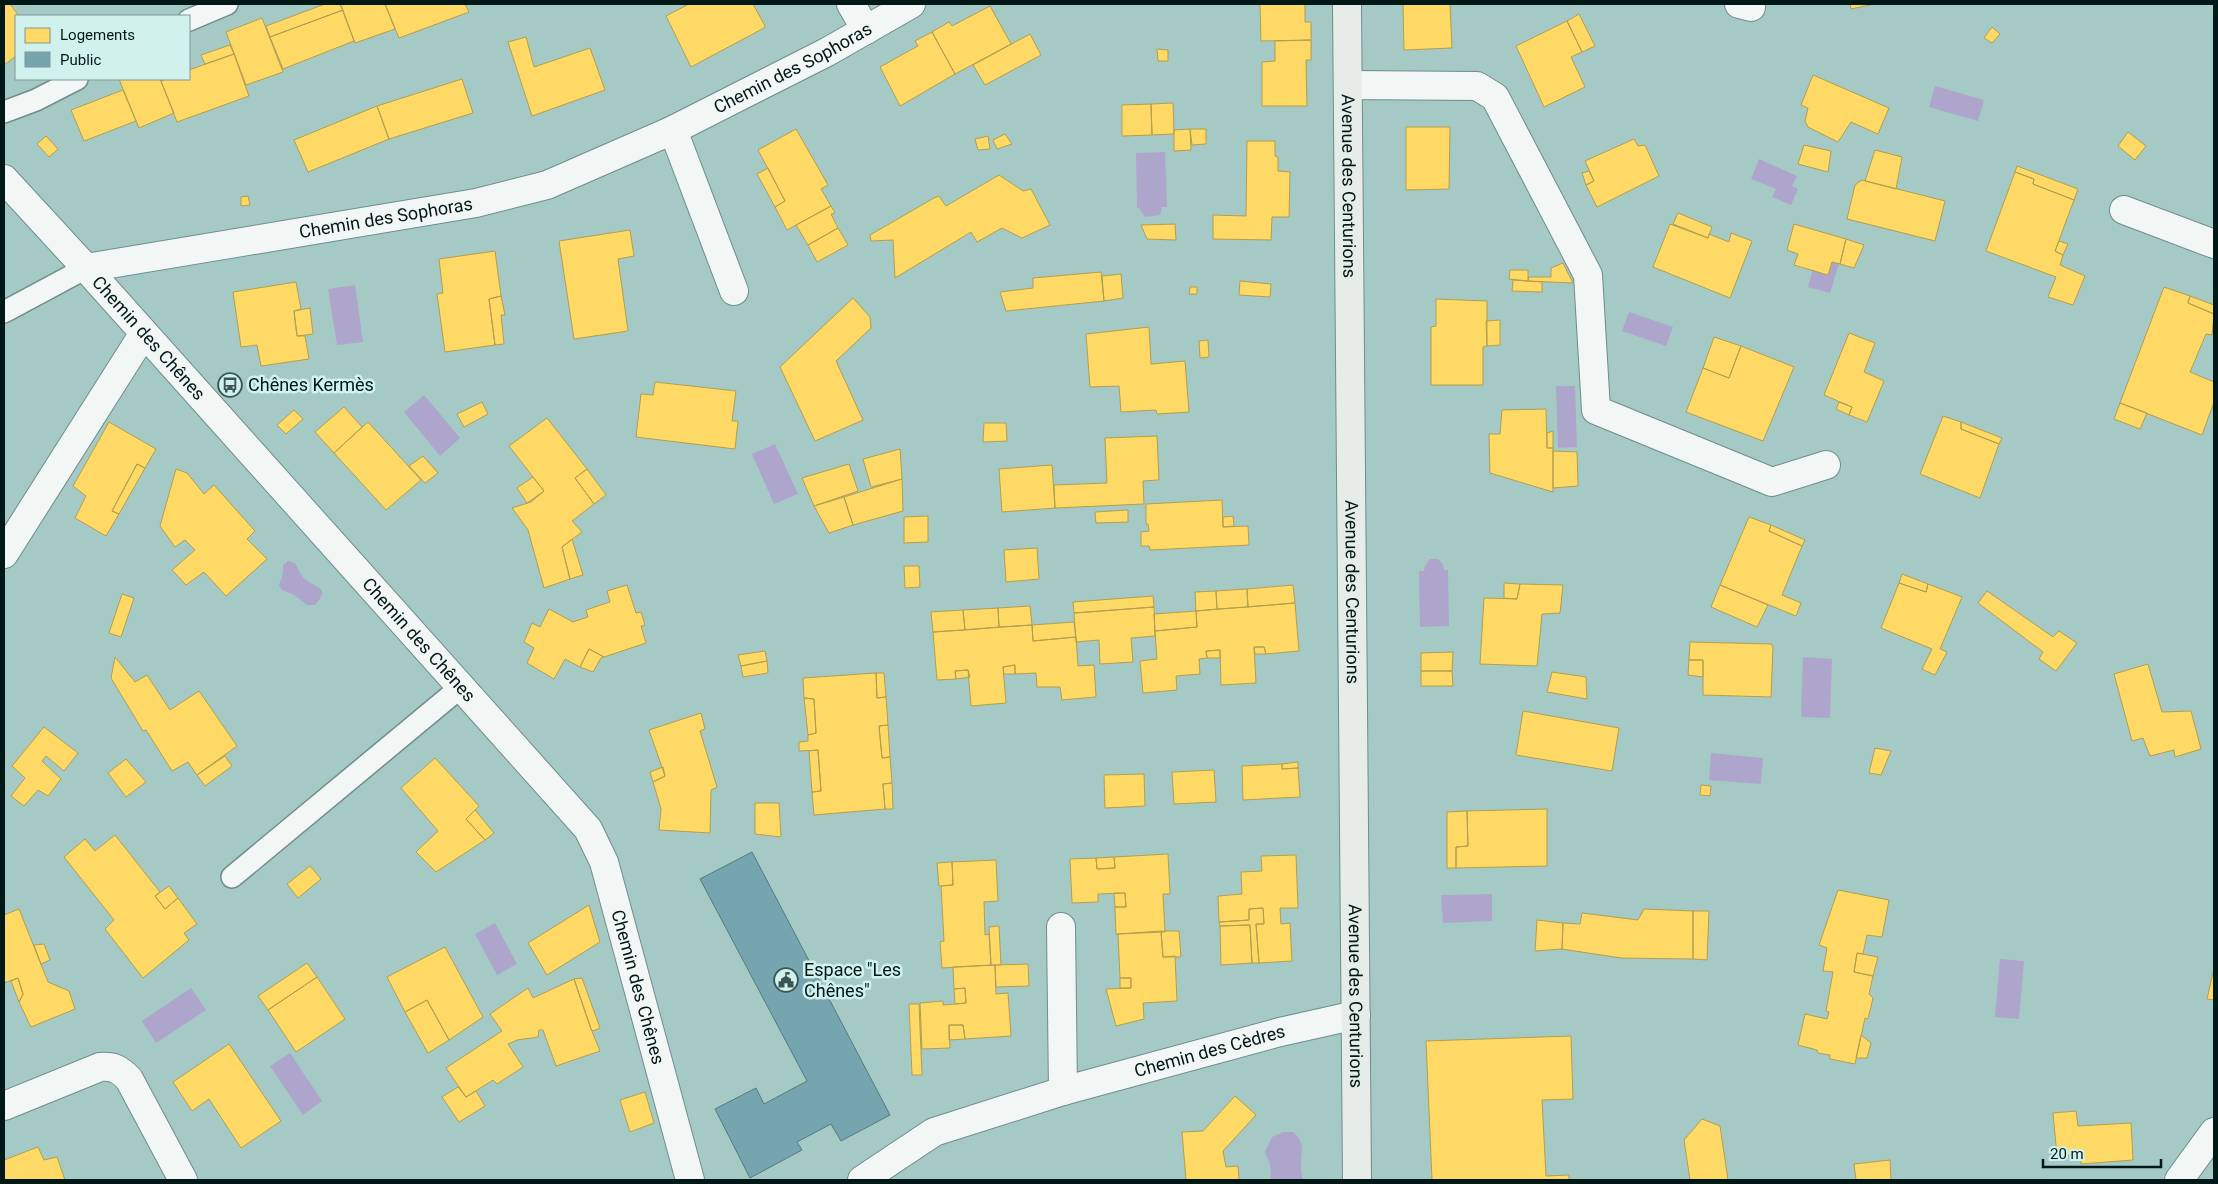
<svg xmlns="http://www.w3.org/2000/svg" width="2218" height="1184" viewBox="0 0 2218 1184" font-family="Roboto,sans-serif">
	<rect width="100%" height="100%" fill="#a5c9c5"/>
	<!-- water -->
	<path fill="#aea5cd" d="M1935,86L1984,100L1978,121L1929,107Z
		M1165,152L1167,207H1162L1160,215L1145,217L1139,208H1137L1136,153Z
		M1759,159L1797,176L1792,186L1798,189L1791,205L1772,197L1776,189L1751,179Z
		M1819,247L1842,254L1830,293L1808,287Z
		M355,285L363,342L337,345L328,289Z
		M1629,312L1673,327L1666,346L1622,331Z
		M1556,386H1575L1577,447L1558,448Z
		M424,395L460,438L440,456L404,412Z
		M775,444L798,494L774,504L752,454Z
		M1430,559H1438L1443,564L1444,570H1448L1449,626L1420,627L1419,571H1424L1425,566Z
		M288,561L295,563C298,568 301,577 306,580C319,589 330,588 315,605H307L294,595L282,590L279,585L283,573V565Z
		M1803,657L1832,659L1830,718L1801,717Z
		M1711,753L1763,758L1761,784L1709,780Z
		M1492,894V921L1443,923L1441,895Z
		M495,923L517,964L497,975L475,934Z
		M2000,959L2024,961L2019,1019L1995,1017Z
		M191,988L206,1010L156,1043L142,1021Z
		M290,1053L322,1101L303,1115L270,1066Z
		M1284,1132H1293C1307,1143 1300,1154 1301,1167C1301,1171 1302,1176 1303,1180H1271L1270,1164L1265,1152L1272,1137Z"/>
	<!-- homes -->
	<path fill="#ffd966" stroke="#b29f4e" d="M4,4H10L19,16H16V56L4,65Z
		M325,4H340L343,10L270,37L266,26Z
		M340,4H385L395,29L355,43Z
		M385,4H465L469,12L399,38Z
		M689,4H753L765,26L764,28L691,67L666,16Z
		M1260,4H1305V22H1311V40L1261,41Z
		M1403,4H1450L1452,48L1404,50Z
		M1850,4H1875L1851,9Z
		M990,6L1011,44L955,74L932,32L949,22L952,26Z
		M343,10L354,41L283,69L270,37Z
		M1579,14L1595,46L1582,52L1567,21Z
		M262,18L283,72L246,85L226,32Z
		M1567,21L1582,52L1571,57L1585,87L1544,107L1516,46Z
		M1992,27L2000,34L1992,43L1984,38Z
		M932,32L955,74L900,106L880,67L918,46L915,41Z
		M1030,34L1041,55L985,85L973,65Z
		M526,37L534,67L590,48L605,90L532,116L508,42Z
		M1311,40V60H1306L1307,106H1262V62L1275,61V41Z
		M230,45L234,54L205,64L201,55Z
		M1157,49L1168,50V61H1158Z
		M234,54L249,96L177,122L161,81L167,79H189V70Z
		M1813,75L1889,108L1878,134L1851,122L1838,142L1808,127L1805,121L1808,108L1801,105Z
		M119,79H160L174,113L139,128Z
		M462,79L473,113L389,139L377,106Z
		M123,90L136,121L84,141L71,110Z
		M1173,103L1174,134L1152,135L1151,104Z
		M1151,104L1152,135L1122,136V105Z
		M377,106L389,139L308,172L294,140Z
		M1406,127H1450L1449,189L1406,190Z
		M796,129L828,185L821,189L831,206L787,230L775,207L785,201L758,150Z
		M1190,129H1206V144L1192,145Z
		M1190,129L1191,150L1174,151V130Z
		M2128,132L2146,146L2135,160L2118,146Z
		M1005,134L1012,144L997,149L993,140Z
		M46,136L58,149L49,157L37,144Z
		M988,136L990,149L978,150L975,139Z
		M1634,139L1638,146L1645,145L1659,176L1597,207L1586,185L1594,181L1585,161Z
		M1247,141H1275V156L1278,157V171L1290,172L1289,217H1272L1271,240L1213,239V215L1246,216Z
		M1804,145L1831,151L1828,172L1798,164Z
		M1875,150L1902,157L1896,189L1865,181Z
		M2017,166L2078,189L2074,200L2033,184L2034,179L2015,172Z
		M768,168L785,201L775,207L757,174Z
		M1589,171L1594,181L1586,185L1582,173Z
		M2015,172L2034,179L2033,184L2074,200L2055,251L2063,255L2060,265L2085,276L2073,305L2048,297L2056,277L1986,251Z
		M999,175L1023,191L1031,189L1050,225L1022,238L1002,228L977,242L971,232L895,278L893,240L871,241L870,235L934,198L939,196L946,206Z
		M1862,180L1945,201L1935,241L1847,219L1855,185Z
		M248,196L250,205L241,206V197Z
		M831,206L835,213L831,214L838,228L808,245L796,225Z
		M1678,213L1712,227L1708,238L1673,224Z
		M1175,224L1176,240L1147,239L1141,225Z
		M1670,224L1708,238L1709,234L1729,242L1731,233L1752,241L1730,298L1653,267Z
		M1794,224L1846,239L1840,264L1832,262L1828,275L1794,265L1798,254L1787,250Z
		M838,228L848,245L817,262L808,245Z
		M630,230L634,256L618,259L628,331L574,339L559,241Z
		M1846,239L1864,245L1854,268L1840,264Z
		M2059,241L2068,244L2063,255L2055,251Z
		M495,251L501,296L489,299L495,345L445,352L437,294L443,293L439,259Z
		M1563,263L1573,283L1528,281L1529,277H1551V268Z
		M1510,270H1528V281L1509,279Z
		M1101,272L1104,301L1006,311L1000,292L1033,288V278Z
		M1121,274L1123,298L1104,301L1102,276Z
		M1513,280L1542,282V292L1512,291Z
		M1240,281L1271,284L1270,297L1239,295Z
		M296,282L301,309L294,311L297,336H305L309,359L261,366L257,345L241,347L233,292Z
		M1190,287H1197V294H1189Z
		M2164,287L2190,296L2188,303L2214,314L2212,335L2206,334L2190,372L2214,382V402L2202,435L2120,403Z
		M501,296L505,315H501L504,344L495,345L489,299Z
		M2190,296L2214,305V314L2188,303Z
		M853,298L870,317L871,328L836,361L863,420L815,441L780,367Z
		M1436,299L1487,301V346L1483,347V385H1431V327L1436,326Z
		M310,308L313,334L297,336L294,311Z
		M1500,320V345L1487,346L1486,321Z
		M1149,327L1151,364L1185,361L1189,412L1157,414L1156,410L1121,412L1119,386L1090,387L1086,334Z
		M1849,333L1875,343L1864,372L1884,381L1867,422L1849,415L1852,407L1824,395Z
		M1714,337L1741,346L1729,378L1703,368Z
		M1208,340L1209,357L1200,358L1199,341Z
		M1741,346L1794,367L1763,441L1686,412L1703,368L1729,378Z
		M655,382L736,391L732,421H738L735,449L636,437L641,394L653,395Z
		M482,402L488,414L464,427L457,414Z
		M1839,402L1852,407L1849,415L1836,409Z
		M2120,403L2147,413L2140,429L2114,419Z
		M344,407L362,427L334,453L315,432Z
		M1546,409L1547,448H1553V492L1490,473L1489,434H1500L1502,410Z
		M294,410L303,419L286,434L277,425Z
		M1943,416L1961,422V429L1999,444L1980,498L1920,474Z
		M547,418L587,469L575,478L594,504L572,521L582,532L562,547L570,579L544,588L528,530L512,508L531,502L544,491L509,446Z
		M109,422L156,449L145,468L137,464L112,511L119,514L106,536L75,518L86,496L73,486Z
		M368,422L421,480L386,510L334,453Z
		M1961,422L2002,438L1999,444L1961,429Z
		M984,423H1006L1007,441L983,442Z
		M1553,431V448H1547V433Z
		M1157,436L1159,480L1143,481L1144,504L1055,508L1054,485L1107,483L1105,438Z
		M900,449L902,479L871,487L863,459Z
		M1553,451L1577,452L1578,486L1553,488Z
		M423,456L438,473L425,483L409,466Z
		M137,464L145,468L119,514L112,511Z
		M849,464L858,491L814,506L802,478Z
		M1052,465L1055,508L1002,512L999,469Z
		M176,469L187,473L204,494L214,485L255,531L247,539L267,559L226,596L204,572L186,585L172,570L195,550L185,540L175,547L160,526Z
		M587,469L606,495L594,504L575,478Z
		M533,477L544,491L527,503L517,488Z
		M902,479L903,511L853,525L844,497Z
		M844,497L853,525L829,533L814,506Z
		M1222,500L1223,527L1248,526L1249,545L1150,550L1149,546H1141V532L1149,531L1148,524H1146V504Z
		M1128,510V522L1096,523L1095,512Z
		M928,516V542L904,543V517Z
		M1233,516L1234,526L1223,527V517Z
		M1749,517L1771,525L1769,531L1802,546L1782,595L1801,603L1796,616L1720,585Z
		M1771,525L1805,540L1802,546L1769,531Z
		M572,539L583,575L570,579L562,547Z
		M1037,548L1039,579L1006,582L1004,550Z
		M904,566H919L920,587L905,588Z
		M1902,574L1928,584L1926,592L1899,583Z
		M1504,583L1520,584L1517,599L1504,598Z
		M1899,583L1926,592L1928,584L1962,597L1940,649L1947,652L1935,675L1922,669L1932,649L1881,628Z
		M1520,584L1563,585L1560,613L1542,614L1537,666L1480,664L1484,598L1517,599Z
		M627,585L636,613L641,612L645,625L641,626L646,643L604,657L589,649L580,667L565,659L554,679L527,663L534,648L524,642L532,623L540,627L549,609L573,622L588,617L586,610L610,602L607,591Z
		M1293,585L1295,603L1248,607L1247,589Z
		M1720,585L1768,605L1757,627L1711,607Z
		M1247,589L1248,607L1217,609L1216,591Z
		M1216,591L1217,609L1196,611L1195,592Z
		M1987,591L2053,637L2059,631L2077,643L2056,671L2039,659L2043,652L1978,603Z
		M122,594L134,598L121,637L109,633Z
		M1153,596L1154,607L1074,613L1073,602Z
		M1295,603L1299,651L1266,654L1264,647H1254L1256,683L1221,685L1220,650L1206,651L1207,658L1199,659L1200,674L1176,676L1177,690L1143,693L1140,661L1157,659L1155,631L1197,627L1196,611Z
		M1030,606L1032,625L999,627L998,608Z
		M1154,607L1155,636L1131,638L1133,662L1100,664L1099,640L1076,642L1074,613Z
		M998,608L999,627L965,630L963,610Z
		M963,610L965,630L933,632L931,612Z
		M1196,611L1197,627L1155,631L1154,614Z
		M1074,622L1076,637L1033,641L1032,625Z
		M1032,625L1033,641L1076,637L1078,666L1094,665L1096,697L1062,700L1060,687H1037L1036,673L1015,674V665L1003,667L1006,703L971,706L968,670L955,671L956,679L937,680L933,632Z
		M1690,642L1771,644L1773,647L1771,697L1703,695V660H1689Z
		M1254,647H1264L1266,654H1255Z
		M589,649L604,657L601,658L593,672L580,667Z
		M1220,650V658H1207L1206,651Z
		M765,651L767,661L741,666L738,655Z
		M1453,652L1452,671H1421V653Z
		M115,657L135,682L147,675L170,710L199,691L237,746L197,775L188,762L172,771L146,730L143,731L111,678Z
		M1689,660H1703V677L1688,675Z
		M767,661L768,673L743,677L741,666Z
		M2148,664L2162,712L2191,711L2201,749L2175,757L2174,750L2150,756L2143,738L2132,741L2114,674Z
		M1015,665V674H1004L1003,667Z
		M968,670L970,677L956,679L955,671Z
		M1421,671H1452L1453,686H1421Z
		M1552,672L1586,677L1587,699L1547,692Z
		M876,673H884L886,697L877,698Z
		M876,673L877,698L886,697L888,725L879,726L882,758L890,757L892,783L883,784L885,809L814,815L812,792L821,791L818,750L799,751V742L808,741V735L816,733L814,699L804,698L803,678Z
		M804,698L814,699L816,733L808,735Z
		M1523,711L1619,728L1612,771L1516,755Z
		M701,713L705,729L700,731L717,787L711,790L710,833L659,830L661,809L653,782L665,776L649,730Z
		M888,725L890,757L882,758L879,726Z
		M44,727L78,753L64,771L46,756L42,761L61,779L48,796L38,790L24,806L11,796L25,778L12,766Z
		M1875,748L1891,751L1881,775L1869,773Z
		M818,750L821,791L812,792L809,751Z
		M225,756L232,766L205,786L197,775Z
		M435,758L479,806L466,819L485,840L436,872L416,852L438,831L401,788Z
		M126,759L146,782L126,797L108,773Z
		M1298,762V768L1282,769V764Z
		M1282,764V769L1298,768L1300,797L1243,800L1242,766Z
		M663,767L665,776L653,782L650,772Z
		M1214,770L1216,802L1174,804L1172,772Z
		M1144,774L1145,806L1105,808L1104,775Z
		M892,783L893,809H885L883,784Z
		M1701,785L1711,786L1710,796L1700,795Z
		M755,803H779L781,837L755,834Z
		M1547,809V866L1456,868V847L1468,846L1467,811Z
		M475,810L494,833L485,840L466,819Z
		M1467,811L1468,846L1456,847V868H1447V812Z
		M115,835L160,892L155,896L165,909L178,898L197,924L184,933L189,940L143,978L105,929L114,920L64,857L85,839L95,851Z
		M1168,854L1170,894H1163L1165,932L1116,934L1115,907H1126L1125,893L1098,894V902L1072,903L1070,859L1096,858L1097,869L1115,868L1114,857Z
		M1296,855L1298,908H1280L1281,924L1290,923L1292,961L1259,963L1256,924H1264L1263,908L1249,909V920L1219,922L1218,896L1242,894L1241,872L1262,871L1261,856Z
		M1114,857L1115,868L1097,869L1096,858Z
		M996,860L998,901L984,902L985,935L989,934L991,965L942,968L940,942L944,941L941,886L953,885L952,862Z
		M952,862L953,885L939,886L937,863Z
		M310,866L321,879L298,898L287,884Z
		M169,886L178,898L165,909L155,896Z
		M1838,890L1889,900L1882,937L1867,935L1863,954L1857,953L1854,972L1873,976L1869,994L1873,998L1868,1019L1865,1018L1855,1064L1830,1059V1055L1818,1053L1817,1050L1798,1045L1805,1014L1827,1019L1829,1012L1826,1011L1833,972L1823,971L1827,948L1819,945Z
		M1114,893H1125L1126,907H1115Z
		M589,905L600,942L547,975L528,943Z
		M1263,908L1264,924H1256L1259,963H1252L1250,925L1220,926L1219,922L1249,920V909Z
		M19,909L48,982L69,991L75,1009L31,1027L19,1002L23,994L18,978L4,983V915Z
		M1644,909L1693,911V959L1621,958L1562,949L1563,923L1580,924L1582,913L1638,920Z
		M1693,911H1709L1707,960L1693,959Z
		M1537,920L1563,923L1562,949L1535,951Z
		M1250,925L1252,963L1221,965L1220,926Z
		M999,926L1001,965H991L989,927Z
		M1161,931H1179L1181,957H1163Z
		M1161,931L1163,957L1175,956L1177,1001L1143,1003L1144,1019L1116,1026L1106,989L1131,988V978H1120L1118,934Z
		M44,944L50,960L41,964L34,945Z
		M445,947L483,1017L449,1040L427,1000L405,1012L387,977Z
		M1857,953L1878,957L1873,976L1854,972Z
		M307,963L317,977L268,1010L258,996Z
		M1028,964L1029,986L996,987L995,965Z
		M995,965L996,994L1008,993L1011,1036L965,1039L963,1025H949L950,1048L922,1049L920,1003L943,1001V1005L966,1003L965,988L954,989L953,967Z
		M2214,968V1000L2207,999Z
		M317,977L345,1019L296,1052L268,1010Z
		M18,978L23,994L19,1002L11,981Z
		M582,978L600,1028L593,1031L591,1029L574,979Z
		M1120,978H1131V988H1120Z
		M574,979L591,1029L600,1051L556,1066L543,1030H539L538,1037L517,1040L508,1044L523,1067L497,1084L493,1080L466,1097L446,1068L502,1031L490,1014L528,988L533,998Z
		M965,988L966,1003L955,1004L954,989Z
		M427,1000L449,1040L428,1053L405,1012Z
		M909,1004H919L922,1075H912Z
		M949,1025H963L965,1039L949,1040Z
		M1861,1035L1871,1043L1867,1058H1856Z
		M1571,1036L1573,1099L1542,1100L1546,1176L1569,1175V1180H1432L1426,1041Z
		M229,1044L281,1121L241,1148L209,1099L192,1111L173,1082Z
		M458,1087L466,1097L476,1091L485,1106L459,1122L442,1097Z
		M645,1092L654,1123L630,1132L620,1100Z
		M1235,1096L1256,1115L1223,1151L1226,1167L1238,1166L1239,1180H1186L1182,1132L1203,1131Z
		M2076,1111L2078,1126L2131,1123L2133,1160L2081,1164L2080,1154L2057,1156L2053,1113Z
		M1702,1119L1720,1126L1728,1180H1690L1684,1140Z
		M38,1147L44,1160L57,1157L65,1180H4V1160Z
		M1890,1160L1891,1180H1856L1854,1164Z"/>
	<!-- public -->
	<path fill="#76a5af" stroke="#537b81" d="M752,852L890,1115L841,1141L831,1124L797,1142L802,1150L750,1178L715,1109L756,1088L764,1104L807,1081L700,879Z"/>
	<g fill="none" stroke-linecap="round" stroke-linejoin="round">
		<!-- lane casing -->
		<g stroke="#708d8a" stroke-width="24">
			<path id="lane" d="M189,20L227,4
				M4,112L36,100L77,79
				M4,312L86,268
				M232,877L461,687"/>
		</g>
		<!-- street casing -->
		<g stroke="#708d8a" stroke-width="30">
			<g id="street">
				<path d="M851,4L866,30"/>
				<path d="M1739,4L1751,7"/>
				<path d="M1348,85L1477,86L1495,97L1588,275L1596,410L1772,482L1826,465"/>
				<path d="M673,130L734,291"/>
				<path id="s1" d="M4,179L86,268L588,829L604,862L690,1180"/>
				<path d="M2124,210L2214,244"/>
				<path id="s2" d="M86,268L476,203L547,185L673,130L827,52L911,4"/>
				<path d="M4,554L144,333"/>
				<path d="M1061,927L1063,1091"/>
				<path d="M4,1106L100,1067C114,1066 119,1069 129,1079L183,1180"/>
				<path id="s3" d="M862,1180L934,1132L1063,1091L1280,1032L1356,1015"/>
				<path d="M2179,1180L2214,1132"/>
			</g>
		</g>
		<!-- secondary casing -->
		<g stroke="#708d8a" stroke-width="30">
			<g id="secondary">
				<path id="s4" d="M1347,4L1357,1180"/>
			</g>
		</g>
		<!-- lane -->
		<use href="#lane" stroke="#f2f7f6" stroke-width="21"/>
		<!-- street -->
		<use href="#street" stroke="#f2f7f6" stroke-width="28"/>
		<!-- secondary -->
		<use href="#secondary" stroke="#e6ede8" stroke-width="28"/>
	</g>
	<!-- icons -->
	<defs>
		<g id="bus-ring" transform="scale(1.25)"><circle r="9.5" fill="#d1f1ed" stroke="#3a5653" stroke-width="1.5"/><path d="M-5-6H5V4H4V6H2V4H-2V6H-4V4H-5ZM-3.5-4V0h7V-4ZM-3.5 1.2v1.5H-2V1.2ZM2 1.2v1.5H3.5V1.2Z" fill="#3a5653"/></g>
		<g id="civic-ring" transform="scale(1.25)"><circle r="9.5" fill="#d1f1ed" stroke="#3a5653" stroke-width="1.5"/><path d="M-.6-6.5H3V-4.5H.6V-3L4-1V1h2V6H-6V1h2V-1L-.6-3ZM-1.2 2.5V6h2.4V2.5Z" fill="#3a5653"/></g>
	</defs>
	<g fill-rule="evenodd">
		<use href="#bus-ring" x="230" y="385"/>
		<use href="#civic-ring" x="786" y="980"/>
	</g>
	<g text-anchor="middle" stroke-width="5" stroke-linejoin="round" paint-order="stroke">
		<!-- street labels -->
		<g font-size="18" fill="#001816" stroke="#d1f1ed">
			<text dy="6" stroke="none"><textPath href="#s2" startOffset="741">Chemin des Sophoras</textPath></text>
			<text dy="6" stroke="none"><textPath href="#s4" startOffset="182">Avenue des Centurions</textPath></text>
			<text dy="6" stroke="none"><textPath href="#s2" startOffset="304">Chemin des Sophoras</textPath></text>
			<text dy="6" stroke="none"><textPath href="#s1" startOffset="215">Chemin des Chênes</textPath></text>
			<text dy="6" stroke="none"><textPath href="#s4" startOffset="588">Avenue des Centurions</textPath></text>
			<text dy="6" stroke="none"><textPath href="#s1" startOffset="620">Chemin des Chênes</textPath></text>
			<text dy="6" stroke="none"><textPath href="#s1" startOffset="1040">Chemin des Chênes</textPath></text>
			<text dy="6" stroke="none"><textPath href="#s4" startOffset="992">Avenue des Centurions</textPath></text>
			<text dy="6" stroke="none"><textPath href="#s3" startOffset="374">Chemin des Cèdres</textPath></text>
		</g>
		<!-- poi labels -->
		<g font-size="18" fill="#001816" stroke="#d1f1ed" text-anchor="start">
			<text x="248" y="391">Chênes Kermès</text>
			<text x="804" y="976">Espace "Les<tspan x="804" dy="21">Chênes"</tspan></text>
		</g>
	</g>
	<!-- border -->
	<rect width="2218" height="1184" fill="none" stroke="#001816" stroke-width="10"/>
	<!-- legend -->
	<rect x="15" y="15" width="175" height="65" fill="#d1f1ed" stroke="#7d9a97"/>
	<rect x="25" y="28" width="25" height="15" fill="#ffd966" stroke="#7d9a97"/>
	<text x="60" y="40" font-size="15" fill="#001816">Logements</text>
	<rect x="25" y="52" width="25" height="15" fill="#76a5af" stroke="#7d9a97"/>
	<text x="60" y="65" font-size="15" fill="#001816">Public</text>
	<!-- scale -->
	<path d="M2043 1159v8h118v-8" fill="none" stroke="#001816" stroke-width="2.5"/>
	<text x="2050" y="1159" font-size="15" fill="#001816" stroke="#d1f1ed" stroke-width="4" paint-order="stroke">20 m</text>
</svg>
